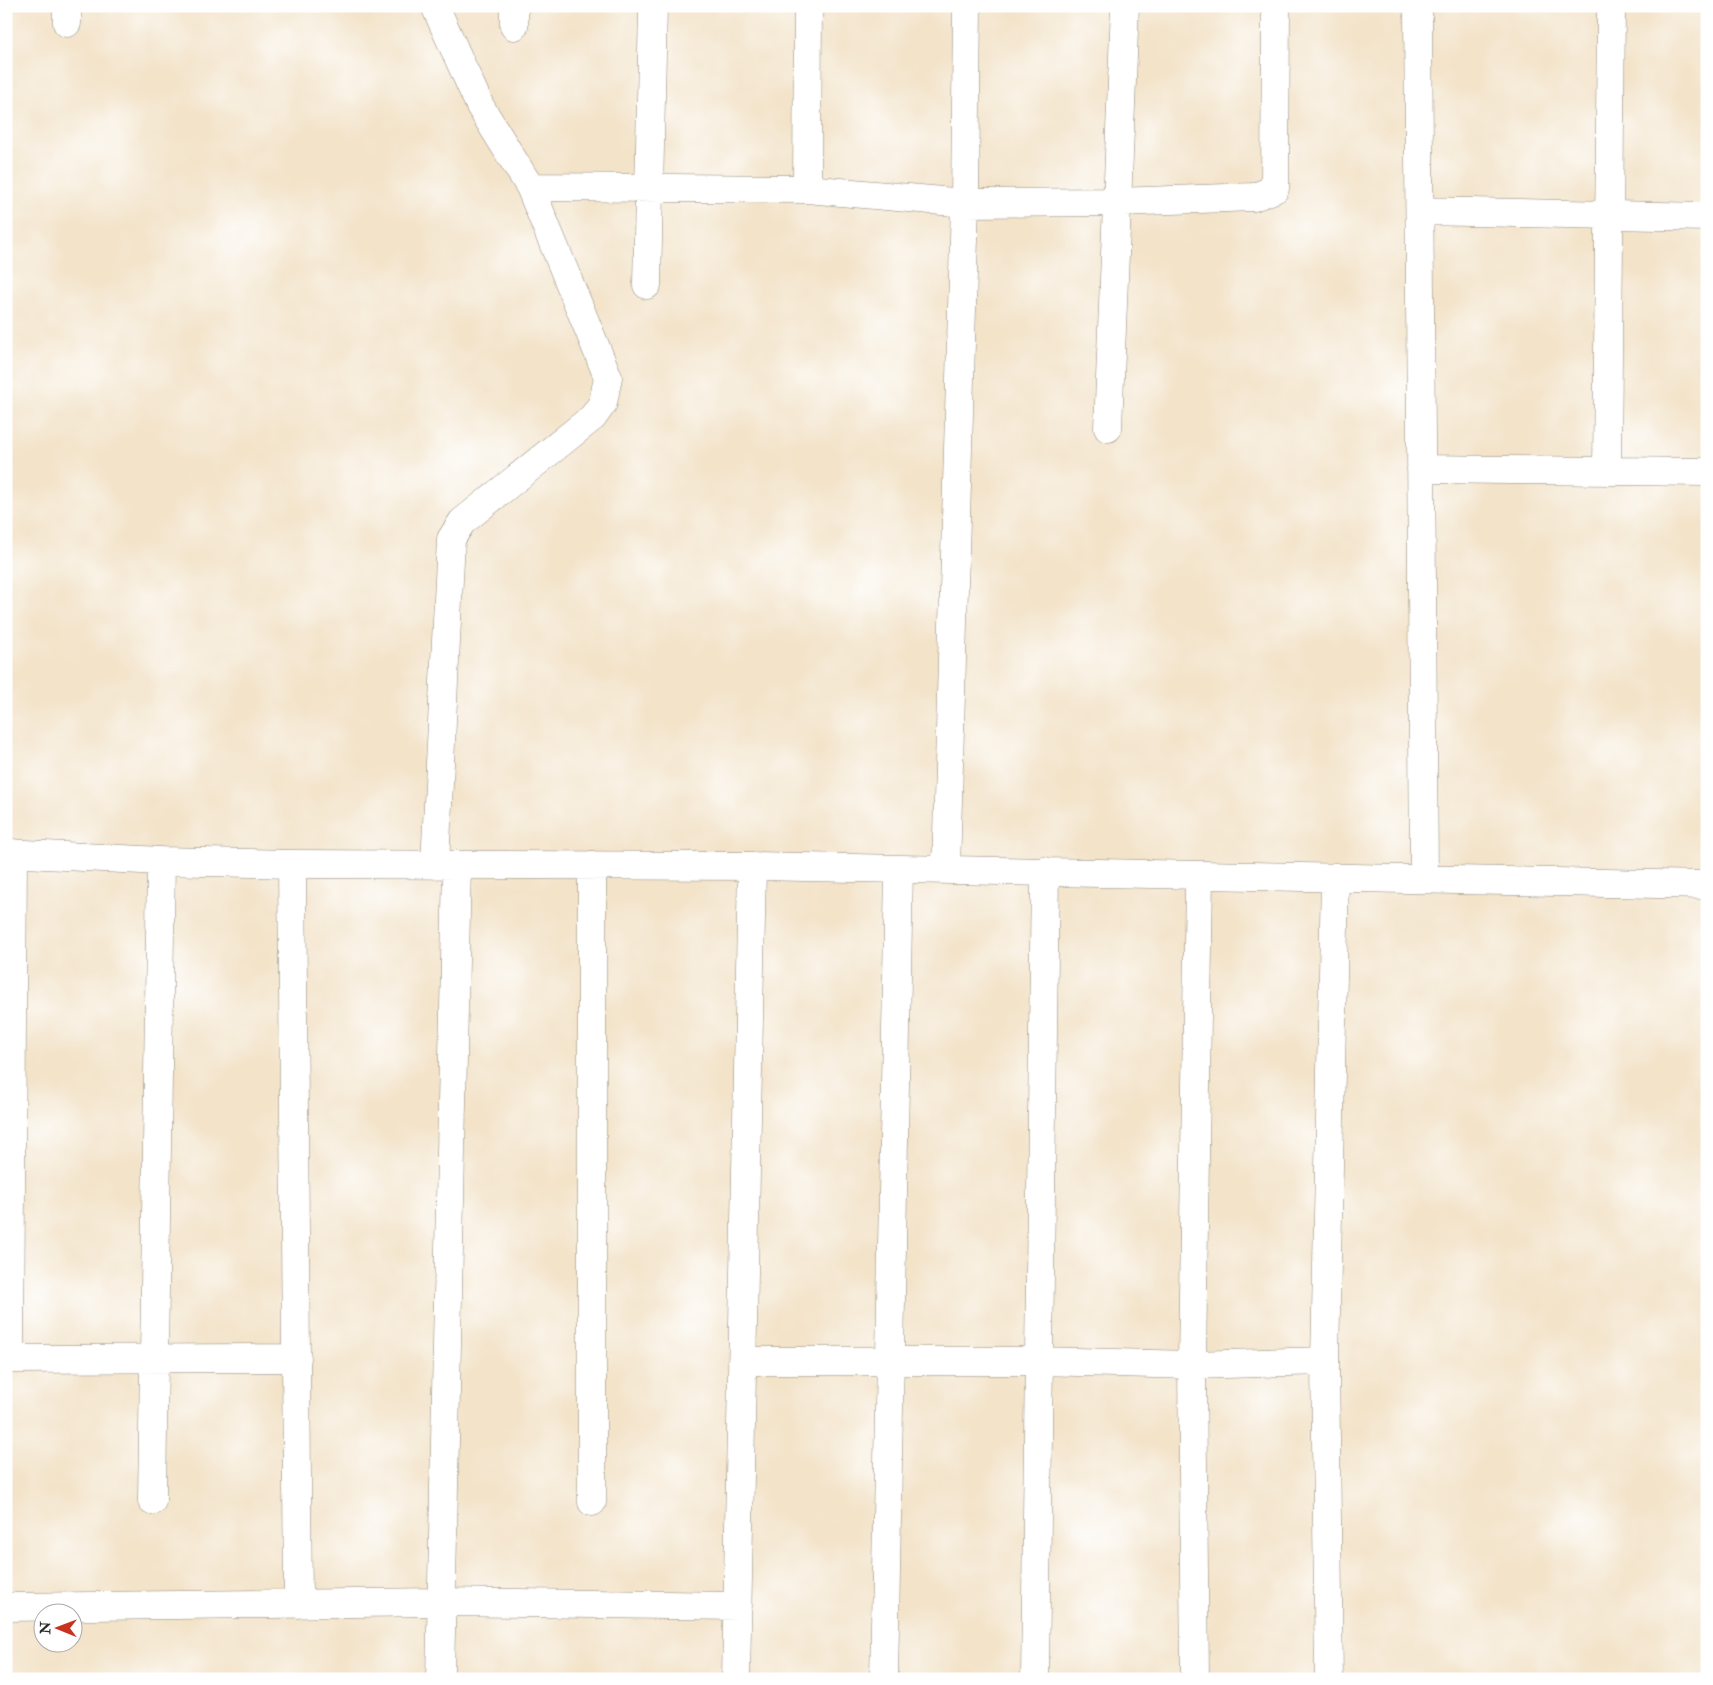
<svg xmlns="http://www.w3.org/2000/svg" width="1713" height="1685" viewBox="0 0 1713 1685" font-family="'IM FELL Double Pica',serif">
	<rect width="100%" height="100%" fill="#fff"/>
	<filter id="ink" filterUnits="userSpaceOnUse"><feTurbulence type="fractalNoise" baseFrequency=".02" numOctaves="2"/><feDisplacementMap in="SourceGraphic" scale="10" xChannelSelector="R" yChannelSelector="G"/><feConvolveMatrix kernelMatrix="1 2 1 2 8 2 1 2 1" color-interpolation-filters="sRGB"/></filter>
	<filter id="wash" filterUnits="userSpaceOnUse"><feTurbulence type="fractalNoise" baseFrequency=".0096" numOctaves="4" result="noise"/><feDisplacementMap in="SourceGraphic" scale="20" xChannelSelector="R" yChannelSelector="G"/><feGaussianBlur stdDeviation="1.12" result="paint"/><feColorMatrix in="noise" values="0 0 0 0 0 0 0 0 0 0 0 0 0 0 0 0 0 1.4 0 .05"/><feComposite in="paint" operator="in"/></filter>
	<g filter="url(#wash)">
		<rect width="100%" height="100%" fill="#f3e3c9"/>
	</g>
	<g filter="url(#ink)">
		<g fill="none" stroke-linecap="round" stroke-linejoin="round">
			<!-- minor casing -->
			<g stroke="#8f877a" stroke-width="29">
				<path id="minor" d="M1418,6L1424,879
					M67,23V6
					M514,26V6
					M530,187L807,189L965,203L1117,202L1254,197L1275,189L1276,6
					M807,189L808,6
					M1420,211L1707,217
					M647,285L653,6
					M1108,428L1125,6
					M1421,469L1707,472
					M1607,471L1611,6
					M6,853L161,861L292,864L752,866L1707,885
					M292,864L298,1604
					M435,865L451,539L462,522L593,417L603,403L608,377L530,187L480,106L435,6
					M946,870L965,203L967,6
					M6,1359L297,1358
					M10,1359L13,853
					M742,1361H1039L1192,1365L1325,1361
					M152,1501L161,861
					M592,1502V865
					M6,1607L441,1602L738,1606
					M440,1679L457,865
					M736,1679L752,866
					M884,1679L899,869
					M1035,1679L1045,871
					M1195,1679L1192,1365L1199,875
					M1329,1679L1325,1361L1335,877"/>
			</g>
			<!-- minor -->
			<use href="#minor" stroke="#fff" stroke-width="28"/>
		</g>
	</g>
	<!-- margin -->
	<rect width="1713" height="1685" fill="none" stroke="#fff" stroke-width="25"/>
	<!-- north arrow -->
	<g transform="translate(58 1628) rotate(271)"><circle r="24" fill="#ffffff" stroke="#aaaaaa"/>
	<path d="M0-4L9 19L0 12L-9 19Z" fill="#c8321e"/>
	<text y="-8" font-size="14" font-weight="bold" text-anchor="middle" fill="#2b2b2b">N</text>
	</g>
</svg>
